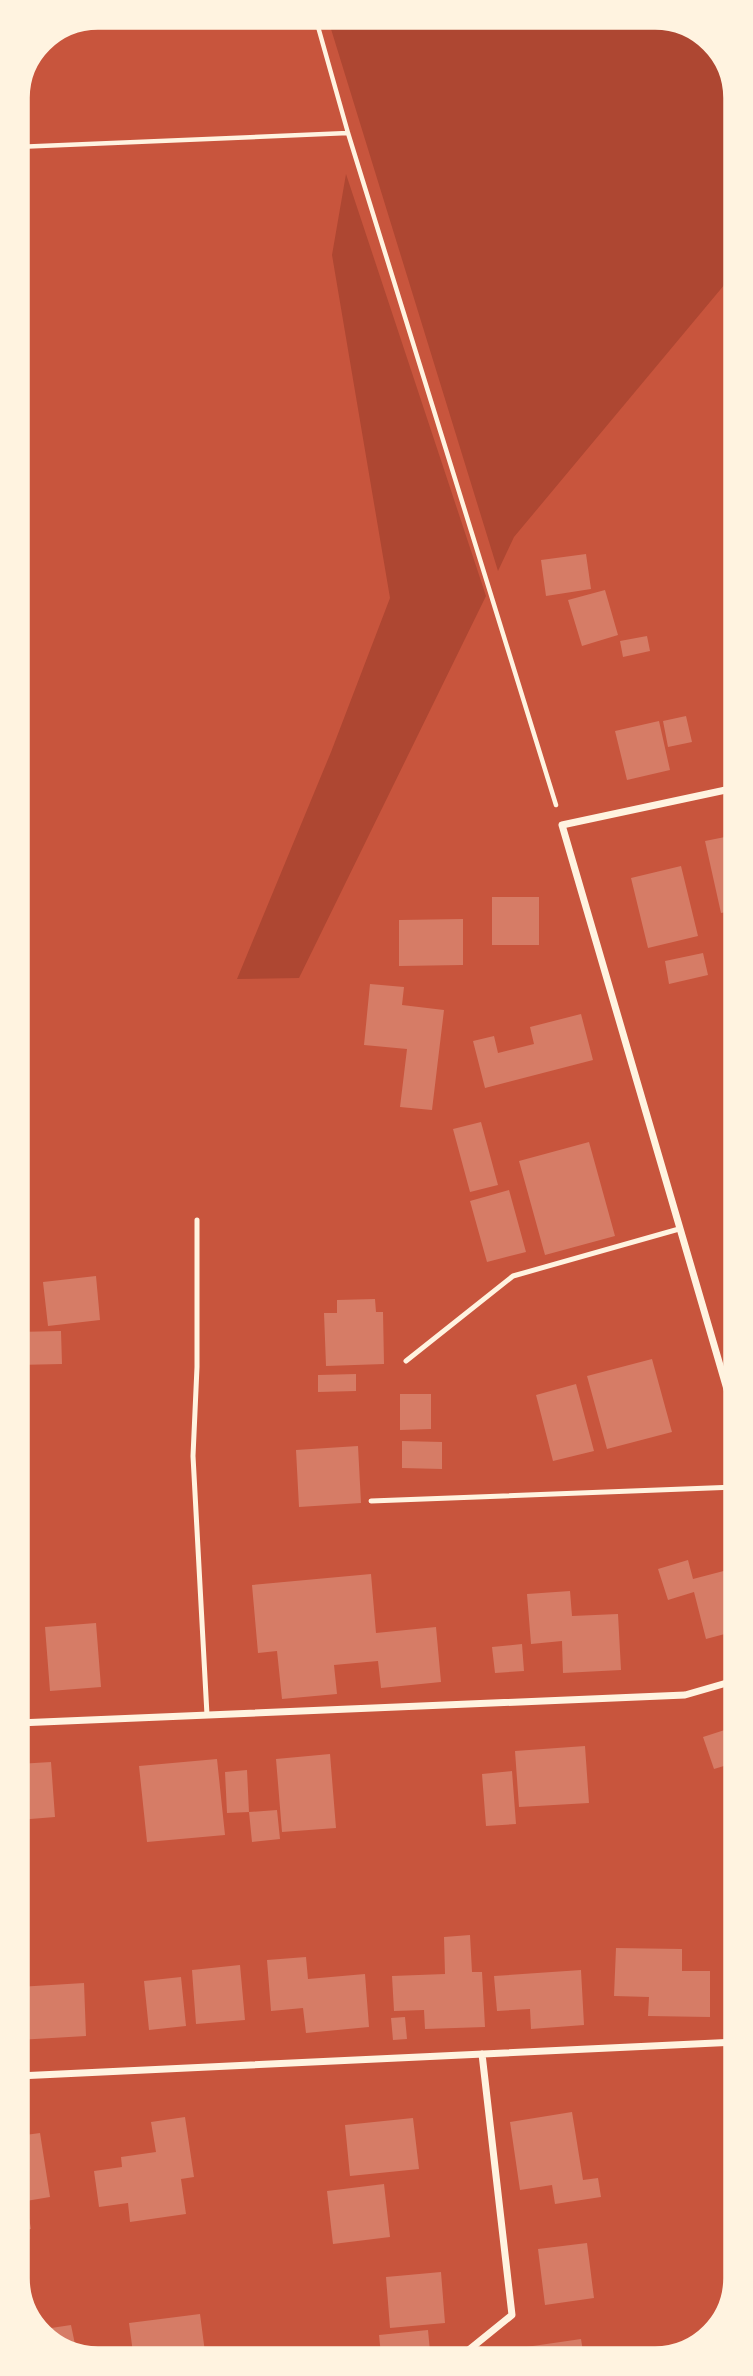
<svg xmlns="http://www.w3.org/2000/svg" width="753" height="2376" viewBox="0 0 753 2376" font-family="Figtree,sans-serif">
	<rect width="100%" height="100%" fill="#c8553d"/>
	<!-- green -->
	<path fill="#ae4732" d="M327,16H661L709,36L735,77V272L514,537L498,571Z
		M346,174L486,596L299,978L237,979L331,752L390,598L332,255Z"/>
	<!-- building -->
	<path fill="#d67c66" d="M586,554L591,589L546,596L541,560Z
		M605,590L618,635L582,646L568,600Z
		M647,636L650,651L623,657L620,641Z
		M686,716L692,742L668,747L663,721Z
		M659,721L670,770L627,780L615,731Z
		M735,835L736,910L721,913L705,841Z
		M681,866L698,936L648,948L631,878Z
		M492,897H539V945H492Z
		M463,919V965L399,966V920Z
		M703,953L708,975L669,984L665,961Z
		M370,984L404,987L402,1005L444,1010L432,1110L400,1107L407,1049L364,1045Z
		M581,1014L593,1060L485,1088L473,1041L494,1036L498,1053L534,1044L530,1027Z
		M481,1122L498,1185L470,1192L453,1129Z
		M589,1142L615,1236L545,1255L519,1161Z
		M509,1190L526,1252L487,1262L470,1201Z
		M96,1276L100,1320L48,1326L43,1282Z
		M375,1299L376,1312H383L384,1364L326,1366L324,1313H337V1300Z
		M61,1331L62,1364L17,1365V1332Z
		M652,1359L672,1432L607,1449L587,1376Z
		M356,1374V1391L318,1392V1375Z
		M576,1384L594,1451L553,1461L536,1395Z
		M400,1394H431V1429L400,1430Z
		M402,1441L442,1442V1469L402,1468Z
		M358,1446L361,1503L299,1507L296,1450Z
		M688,1560L693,1579L735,1568L736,1631L706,1639L694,1592L668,1600L658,1569Z
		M371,1574L376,1633L436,1627L441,1682L381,1688L378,1661L334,1665L337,1694L282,1699L277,1651L258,1653L252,1585Z
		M570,1591L572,1616L618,1614L621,1670L563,1673L562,1641L531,1644L527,1594Z
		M96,1623L101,1687L50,1691L45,1627Z
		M522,1644L524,1671L495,1673L492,1647Z
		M737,1726V1762L714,1769L703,1737Z
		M585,1746L589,1803L519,1807L515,1751Z
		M330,1754L336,1828L282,1832L276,1759Z
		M217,1759L225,1835L147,1842L139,1766Z
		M51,1762L55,1817L18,1820V1764Z
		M247,1770L249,1812L227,1813L225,1772Z
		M512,1771L516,1824L486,1826L482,1774Z
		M277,1810L280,1839L252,1842L249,1812Z
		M470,1935L472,1972H482L485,2027L425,2029L424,2010L394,2011L392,1976L445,1974L444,1937Z
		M616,1948L682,1949V1971H710V2017L648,2016L649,1997L614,1996Z
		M306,1957L308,1979L365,1974L369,2027L306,2033L303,2008L271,2011L267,1960Z
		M240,1965L245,2020L196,2024L192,1970Z
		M581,1970L584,2025L531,2029L530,2009L497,2011L494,1976Z
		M181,1977L186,2026L149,2030L144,1981Z
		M84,1983L86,2036L18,2040V1987Z
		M405,2017L407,2039L393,2040L391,2018Z
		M572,2112L583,2180L598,2178L601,2197L555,2204L552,2185L520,2190L510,2122Z
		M185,2117L194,2177L181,2179L186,2214L130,2222L128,2203L99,2207L94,2171L122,2167L121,2157L156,2152L151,2122Z
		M413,2118L419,2169L350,2176L345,2125Z
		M40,2133L50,2197L26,2201L31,2229L18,2231V2136Z
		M384,2184L390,2237L333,2244L327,2191Z
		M587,2243L594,2298L545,2305L538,2249Z
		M441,2272L445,2323L390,2328L386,2277Z
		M200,2314L206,2360H134L129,2323Z
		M71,2325L77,2354L44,2340L38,2330Z
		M428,2330L430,2351L381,2355L379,2335Z
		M581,2339L584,2358H528L526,2347Z"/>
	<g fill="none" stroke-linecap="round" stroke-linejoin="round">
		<!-- path -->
		<path stroke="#fff3e0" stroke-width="4.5" d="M315,16L348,133L556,805
			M16,147L348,133"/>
		<!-- service -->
		<path stroke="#fff3e0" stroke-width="5" d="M197,1220V1367L193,1456L207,1715
			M406,1361L513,1276L679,1229
			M727,1389L736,1375
			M371,1501L736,1487"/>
		<!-- minor -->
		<path stroke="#fff3e0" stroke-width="7" d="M735,788L562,825L736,1420
			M18,1723L685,1695L737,1680
			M18,2076L737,2042
			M466,2358L465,2353L512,2315L482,2054"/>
	</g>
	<!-- crop -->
	<path d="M0 0H753V2376H0ZM98 28H655A70 70 0 0 1 725 98V2278A70 70 0 0 1 655 2348H98A70 70 0 0 1 28 2278V98A70 70 0 0 1 98 28Z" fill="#fff3e0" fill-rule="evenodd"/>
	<path fill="none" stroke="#fff3e0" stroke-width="3.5" d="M98 28H655A70 70 0 0 1 725 98V2278A70 70 0 0 1 655 2348H98A70 70 0 0 1 28 2278V98A70 70 0 0 1 98 28Z"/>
</svg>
